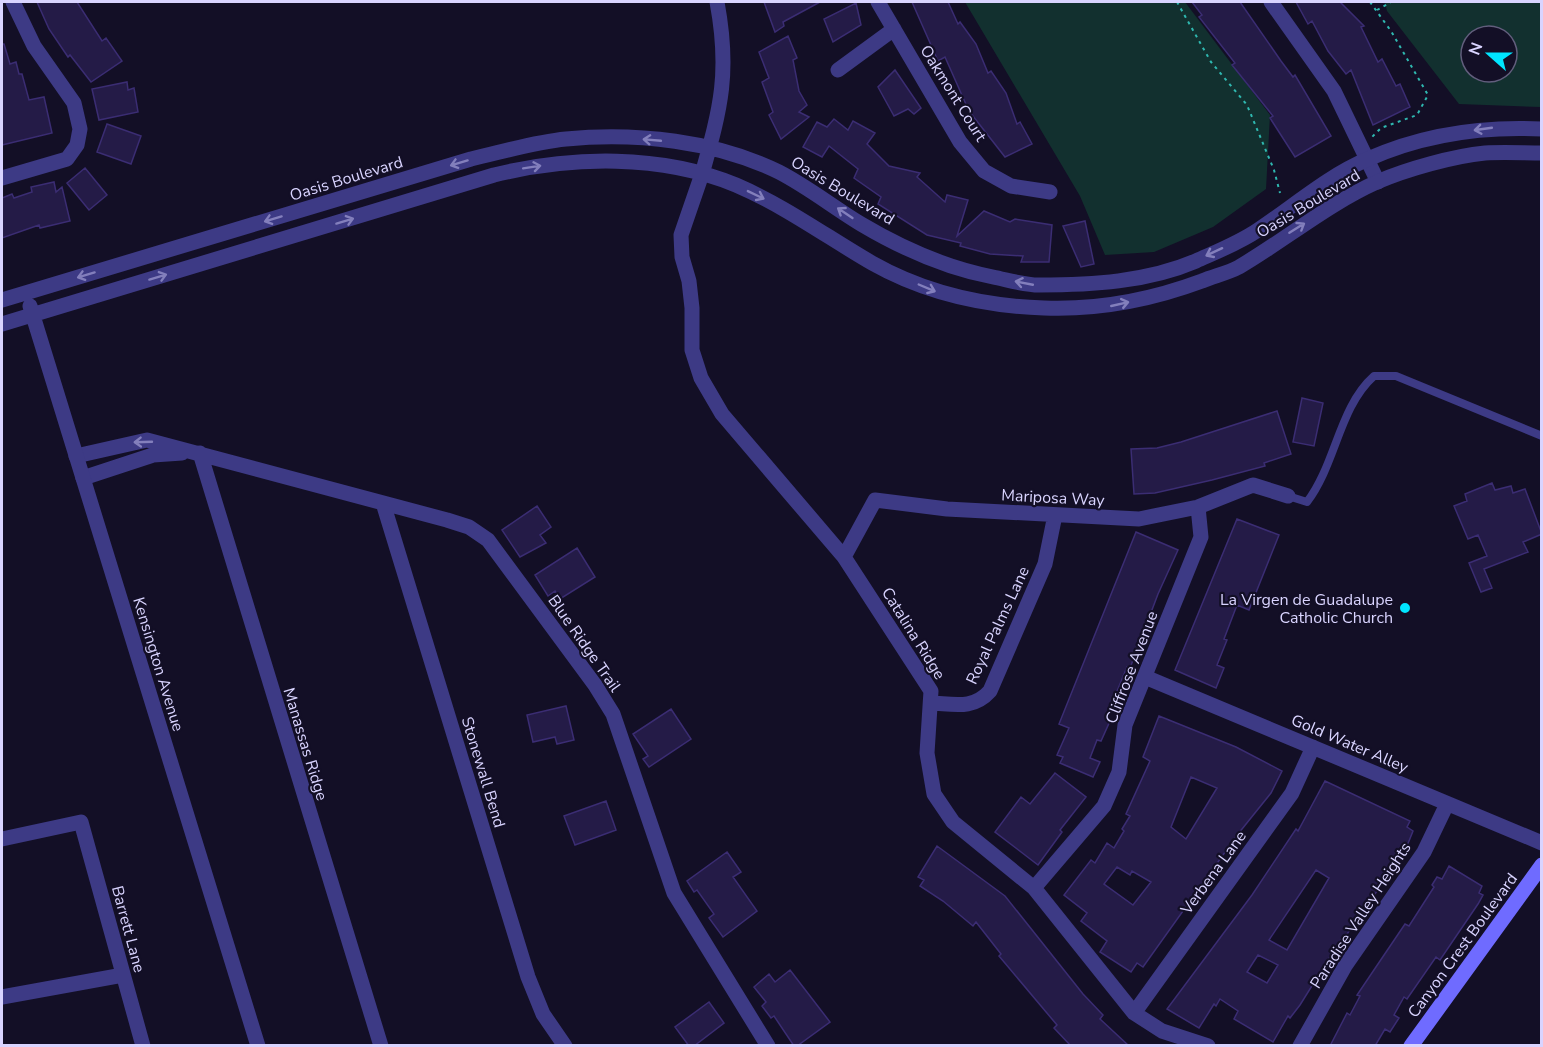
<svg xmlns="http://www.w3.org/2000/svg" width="1543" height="1047" viewBox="0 0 1543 1047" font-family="'Nunito Sans',sans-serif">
	<rect width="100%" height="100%" fill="#130f26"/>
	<!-- green -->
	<path fill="#12302f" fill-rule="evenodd" d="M965,2H1185L1270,115L1266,189L1213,227L1154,252L1105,255L1080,196Z
		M1385,2H1541V107L1459,104L1387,11ZM1471,36H1507V72H1471Z"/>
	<!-- building -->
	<path fill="#241b47" stroke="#3b2d73" stroke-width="1.5" fill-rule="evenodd" d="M37,2H77L102,41L106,38L122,61L91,82L70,55L68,57L49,29Z
		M764,2H820L783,22L784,26L775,32Z
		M912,2H948L958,24L960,22L976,44L988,73L991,71L1006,93L1017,124L1020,122L1032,144L1005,157L969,111L945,57L938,61Z
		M1192,2H1240L1281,61L1293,77L1295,75L1331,136L1295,157L1270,118L1273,116L1232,65L1235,63L1199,17L1202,15Z
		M1296,2H1340L1364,26L1361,27L1378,62L1382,59L1396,86L1400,84L1410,107L1373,125L1351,70L1346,74L1328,51L1312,21L1308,24Z
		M856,3L861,25L833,42L824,19Z
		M788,36L797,58L793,60L799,91L807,105L799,112L809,117L781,139L769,115L773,112L762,82L769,78L759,52Z
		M2,44H4L10,64L16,62L19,74H22L29,100L44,97L52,133L2,145Z
		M895,70L921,108L914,114L908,109L894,116L878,87Z
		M127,82L128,90L134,88L138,112L99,120L92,89Z
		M834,119L848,130L853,121L875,133L867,144L889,166L920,173L917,177L945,202L947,195L968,200L957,236L984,211L1010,222L1015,219L1052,225L1049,262H1021L1023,256L990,254L960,246L961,243L927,235L878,204L881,197L854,178L858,169L829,146L822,157L803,147L817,122L827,127Z
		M107,124L141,136L131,164L97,152Z
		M85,168L107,195L89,210L67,183Z
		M54,182L56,192L62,187L70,221L40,228L39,225L2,238V198L12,194L14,198L32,192L31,187Z
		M1085,221L1094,264L1081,267L1063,226Z
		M1302,398L1323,403L1314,446L1293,442Z
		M1277,411L1291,454L1264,463L1265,466L1212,480L1155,493L1134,494L1131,449L1157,448L1181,442Z
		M1492,483L1495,490L1511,486L1513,493L1525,489L1542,534L1523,542L1528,552L1484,569L1492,588L1481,592L1469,563L1487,556L1478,535L1468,539L1454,506L1467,501L1465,494Z
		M537,506L551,527L540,535L546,543L520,557L502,530Z
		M1237,519L1279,535L1249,610L1237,605L1224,639L1227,640L1217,665L1224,668L1216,688L1175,670Z
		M1136,532L1178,550L1158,594L1130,668L1127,667L1113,701L1106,719L1110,721L1101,741L1097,740L1090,758L1100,762L1093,777L1060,763L1063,757L1057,755L1069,728L1059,724Z
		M577,548L595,577L560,599L555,591L548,596L535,575Z
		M566,706L574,740L557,744L555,737L533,742L527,715Z
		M671,709L691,739L649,767L643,759L648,756L633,734Z
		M1159,716L1236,747L1282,771L1271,793L1238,834L1143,967L1137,963L1131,972L1100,952L1107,941L1081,921L1087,913L1064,895L1091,860L1095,863L1107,843L1114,848L1124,831L1122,829L1130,816L1126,814L1150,761L1143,757ZM1191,777L1217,788L1186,839L1171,827ZM1117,867L1130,875L1132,871L1151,882L1133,905L1104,884Z
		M1055,773L1086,797L1060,830L1062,832L1038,865L995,832L1021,797L1030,804Z
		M1325,781L1410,821L1407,827L1413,831L1405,851L1345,937L1343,936L1300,1005L1290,1018L1288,1016L1273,1042L1234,1019L1238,1011L1220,999L1216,1006L1214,1004L1199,1028L1167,1009L1252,895L1296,829L1298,831ZM1316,870L1329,878L1287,950L1269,940ZM1258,955L1278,965L1267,983L1247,972Z
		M606,801L616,830L575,845L564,816Z
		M937,846L1005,896L1083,994L1103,1015L1100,1019L1129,1046H1071L1054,1028L1057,1025L999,956L1001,954L976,922L973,926L943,901L920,886L924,880L918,877Z
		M727,852L741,872L733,877L757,911L723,937L709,918L714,914L697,890L694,892L687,881Z
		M1449,866L1482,886L1479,893L1483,895L1478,904L1440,960L1436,957L1407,999L1404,997L1394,1015L1399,1018L1390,1032L1385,1029L1375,1046H1330L1347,1013L1350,1015L1360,996L1357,995L1380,961L1405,924L1409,926L1434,887L1432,885L1437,877L1442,879Z
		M790,970L830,1022L797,1046H794L774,1016L771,1018L762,1006L766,1002L754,987L769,974L775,982Z
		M709,1002L724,1023L694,1046H689L675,1027Z"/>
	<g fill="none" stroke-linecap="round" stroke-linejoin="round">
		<!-- path -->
		<path stroke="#2fb8b0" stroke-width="2" stroke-dasharray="3 4.5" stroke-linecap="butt" d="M1177,2L1211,62L1247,105L1274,170L1280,193
			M1370,2L1391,31L1428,95L1417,115L1381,128L1372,137
			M1377,10L1391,2"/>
		<!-- service -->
		<path stroke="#3d3a85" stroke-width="8" d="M1288,496L1307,502C1336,464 1339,407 1374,376H1396L1542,436"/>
		<!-- minor -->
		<path stroke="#3d3a85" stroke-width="15" d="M878,2L960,142L984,171L1011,186L1050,192
			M1271,2L1334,91L1378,182
			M838,70L894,29
			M702,174L681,235L682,257L689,281L692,308V350L701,378L722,414L844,557L931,691L927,753L934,794L953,822L1034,888L1134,1013L1162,1031L1208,1046
			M2,178L67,159L77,145L80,129L74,103L34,46L13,2
			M200,453L381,1046
			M76,456L147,440L447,520L469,527L488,540L595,685L613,714L674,893L768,1046
			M83,478L153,455L182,453
			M383,503L528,977L543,1014L565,1046
			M844,557L875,500L947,509L1139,519L1198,507L1253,485L1288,496
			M1145,677L1542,843
			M931,703C954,704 973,710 990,691L1045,564L1055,515
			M2,839L81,822L143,1046
			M1034,888L1104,806L1119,772L1125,725L1201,537L1198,507
			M2,997L123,975
			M1134,1013L1292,793L1313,747
			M1300,1046L1345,966L1424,852L1447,804"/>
		<!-- tertiary -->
		<path stroke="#3d3a85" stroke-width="15" d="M702,174C721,107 730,72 717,2
			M2,300L471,159C502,152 534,142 566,139C636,132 716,141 779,172C808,187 833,207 861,224C903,249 946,268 993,277C1008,280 1024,285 1039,285C1091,285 1147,282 1196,261C1216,252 1239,243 1258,230C1294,206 1328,176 1368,159C1424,134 1481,126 1542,129
			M30,306L258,1046
			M2,324L494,175C572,156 661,154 736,185C785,206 827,237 872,263C925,293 984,306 1044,308C1098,310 1151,300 1202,281C1214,276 1228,273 1239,267C1285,240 1328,204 1377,182C1407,169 1454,156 1485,153C1504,152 1523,153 1542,153"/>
		<!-- secondary -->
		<path stroke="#6f6bff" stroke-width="15" d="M1411,1046L1542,865"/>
	</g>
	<!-- one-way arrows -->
	<defs><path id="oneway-shaft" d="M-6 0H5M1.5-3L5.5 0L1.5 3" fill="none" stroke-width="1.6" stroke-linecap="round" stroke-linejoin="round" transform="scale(1.5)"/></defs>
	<g stroke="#837fbc">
		<use href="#oneway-shaft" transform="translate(1483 129) rotate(172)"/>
		<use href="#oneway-shaft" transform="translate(652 140) rotate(-175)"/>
		<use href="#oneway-shaft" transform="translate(459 163) rotate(163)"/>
		<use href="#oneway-shaft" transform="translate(532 167) rotate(-9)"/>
		<use href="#oneway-shaft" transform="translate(756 195) rotate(26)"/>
		<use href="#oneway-shaft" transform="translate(845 213) rotate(-146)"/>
		<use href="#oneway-shaft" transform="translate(273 219) rotate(163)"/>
		<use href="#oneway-shaft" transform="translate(345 221) rotate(-17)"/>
		<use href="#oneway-shaft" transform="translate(1297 228) rotate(-32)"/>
		<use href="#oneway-shaft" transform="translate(1214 252) rotate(155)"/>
		<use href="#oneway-shaft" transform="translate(86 275) rotate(163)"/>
		<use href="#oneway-shaft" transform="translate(158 277) rotate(-17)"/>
		<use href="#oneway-shaft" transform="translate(1024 283) rotate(-169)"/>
		<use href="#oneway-shaft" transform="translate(927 288) rotate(23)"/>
		<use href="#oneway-shaft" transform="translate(1120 304) rotate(-13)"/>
		<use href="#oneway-shaft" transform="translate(143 442) rotate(178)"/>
	</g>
	<!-- markers -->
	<circle fill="#00e5ff" stroke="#130f26" stroke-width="2" cx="1405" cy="608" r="6"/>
	<g text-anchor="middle" stroke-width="4.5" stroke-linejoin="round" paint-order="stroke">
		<!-- street labels -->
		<g font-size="16" fill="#d9d4ff" stroke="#130f26">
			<text transform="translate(954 93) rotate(58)" y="6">Oakmont Court</text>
			<text transform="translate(346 178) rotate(-17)" y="6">Oasis Boulevard</text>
			<text transform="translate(843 190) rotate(31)" y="6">Oasis Boulevard</text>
			<text transform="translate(1308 203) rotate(-31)" y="6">Oasis Boulevard</text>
			<text transform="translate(1053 497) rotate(3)" y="6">Mariposa Way</text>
			<text transform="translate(997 625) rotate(-65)" y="6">Royal Palms Lane</text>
			<text transform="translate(914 633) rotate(58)" y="6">Catalina Ridge</text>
			<text transform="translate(585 643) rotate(55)" y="6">Blue Ridge Trail</text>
			<text transform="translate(159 664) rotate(73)" y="6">Kensington Avenue</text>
			<text transform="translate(1131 667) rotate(-69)" y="6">Cliffrose Avenue</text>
			<text transform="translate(1350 743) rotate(23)" y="6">Gold Water Alley</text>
			<text transform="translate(306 744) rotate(73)" y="6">Manassas Ridge</text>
			<text transform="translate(484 772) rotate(73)" y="6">Stonewall Bend</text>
			<text transform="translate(1213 872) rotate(-54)" y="6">Verbena Lane</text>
			<text transform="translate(1360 915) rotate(-57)" y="6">Paradise Valley Heights</text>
			<text transform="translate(129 929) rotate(75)" y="6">Barrett Lane</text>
			<text transform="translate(1462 945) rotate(-54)" y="6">Canyon Crest Boulevard</text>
		</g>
		<!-- poi labels -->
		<g font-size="16" fill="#d9d4ff" stroke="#130f26" text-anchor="end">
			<text x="1393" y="605">La Virgen de Guadalupe<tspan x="1393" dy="18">Catholic Church</tspan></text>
		</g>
	</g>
	<!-- border -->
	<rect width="1543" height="1047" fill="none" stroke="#d9d4ff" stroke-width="6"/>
	<!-- north arrow -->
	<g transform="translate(1489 54) rotate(291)"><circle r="28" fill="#130f26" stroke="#625e7d" stroke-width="1.5"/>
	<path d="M0-4.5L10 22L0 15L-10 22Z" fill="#00e5ff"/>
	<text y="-9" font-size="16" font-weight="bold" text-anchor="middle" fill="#d9d4ff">N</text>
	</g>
</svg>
